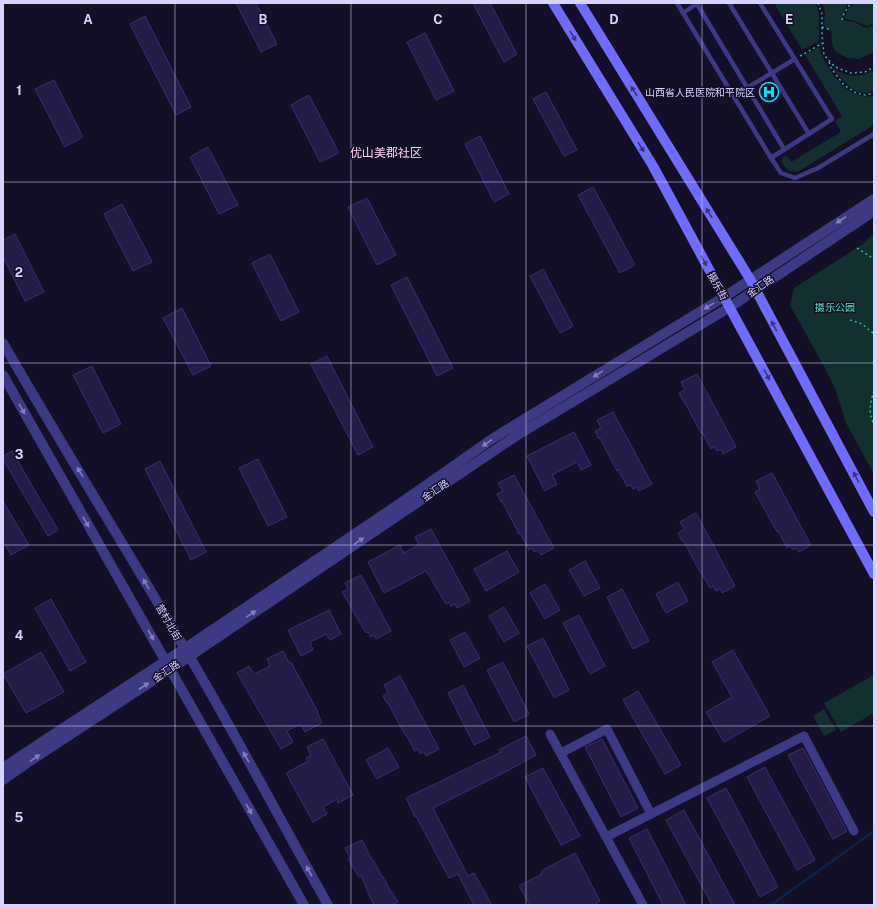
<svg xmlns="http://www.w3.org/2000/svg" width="877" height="908" viewBox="0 0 877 908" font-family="'Public Sans','Noto Sans SC',sans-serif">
	<rect width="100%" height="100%" fill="#130f26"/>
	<!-- green -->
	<path fill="#12302f" d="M774,3H816L819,14V41L802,50Z
		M822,3H848L843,13L842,20L855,22L863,27L867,28L874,25V52L859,59L847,58L835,51L832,43L831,31L824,26L825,12Z
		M855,3H874V23L867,26L855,21L844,18L849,8Z
		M819,47C825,66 843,95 865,96C869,97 871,97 874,95V125L799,171C789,173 786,170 782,162L783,158L785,156L788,157L791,162L841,132L835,121L842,116L805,55Z
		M832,67L837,71L847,75L855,76L863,75L874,70V90C856,101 842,79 832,67Z
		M874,233V474L846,423L836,391L826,370L790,305L794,288L863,244Z
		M872,676L874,680V713L841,732L824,703Z
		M824,709L836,730L824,736L813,716Z"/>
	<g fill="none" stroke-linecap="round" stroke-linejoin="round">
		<!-- stream -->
		<path stroke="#0c2248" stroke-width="2.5" d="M771,905L874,831"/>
	</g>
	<!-- building -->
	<path fill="#241b47" stroke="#3b2d73" d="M236,3H256L277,44L261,52Z
		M473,3H490L517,54L504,62Z
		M145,16L191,107L176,115L130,24Z
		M425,33L454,91L436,100L407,42Z
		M54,80L83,137L65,147L35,89Z
		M546,92L577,150L564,156L533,99Z
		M309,95L339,153L320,162L291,105Z
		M480,136L509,194L494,202L465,144Z
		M208,147L238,205L219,214L190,157Z
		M593,187L635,265L620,273L578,195Z
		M367,198L396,255L377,265L348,207Z
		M122,204L152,262L133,271L104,214Z
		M15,234L44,292L25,301L3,257V240Z
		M270,254L299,312L281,321L252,263Z
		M543,269L573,326L560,333L530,276Z
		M407,277L453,368L437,376L391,285Z
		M182,308L211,366L193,375L163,318Z
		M327,356L373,447L358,455L311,364Z
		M92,366L121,424L103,433L73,375Z
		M697,374L736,447L723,454L721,449L717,451L714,447L711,449L702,432L701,433L684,401H683L679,393L685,390L681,382Z
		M613,412L652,484L639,491L637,487L633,489L631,485L627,486L618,470L617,471L600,438L599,439L595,431L601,428L597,420Z
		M574,432L591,465L581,470L577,462L552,475L557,484L545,491L527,456Z
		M12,451L58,530L48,536L3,459V456Z
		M258,459L287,517L268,526L239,468Z
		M160,461L206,552L191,560L145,469Z
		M772,473L811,545L799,552L796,548L793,550L790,546L787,548L778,531L777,532L755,492L760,489L756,481Z
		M514,475L554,548L541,555L538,550L534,552L532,548L529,550L520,533L519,534L502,501L501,502L497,494L503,491L498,483Z
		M3,501L29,545L11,555L3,541Z
		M696,513L735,586L722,593L720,589L716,591L713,586L710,588L701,572H700L683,540L682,541L678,533L684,529L680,522Z
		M431,529L470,601L457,608L455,604L451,606L449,602L446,604L426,571L384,593L368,562L400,545L404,553L419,545L415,537Z
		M507,551L519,572L486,591L474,569Z
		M585,561L600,588L584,596L569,570Z
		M361,575L391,631L376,639L374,635L371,637L368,632L366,633L342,592L348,589L345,583Z
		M678,582L688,601L666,613L656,594Z
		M545,584L560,610L545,619L530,593Z
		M622,589L649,641L633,649L607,597Z
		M51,599L86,662L70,671L35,608Z
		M504,607L519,633L504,642L489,616Z
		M329,610L341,634L330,640L326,634L310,642L313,650L301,656L288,630Z
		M579,615L605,666L590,674L563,623Z
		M465,632L480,658L464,667L450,640Z
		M543,638L569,690L554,698L527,646Z
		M733,650L770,716L724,742L706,712L732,697L712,662Z
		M283,651L289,663L291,662L318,712H317L322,723L305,732L300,724L287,731L293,742L281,749L237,673L249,666L254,674L270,666L267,659Z
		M41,652L64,692L26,713L3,674Z
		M503,662L529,714L514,722L487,670Z
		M400,676L439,749L426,756L424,752L420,754L418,749L415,751L406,735H405L388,703H387L383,696L388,692L384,685Z
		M463,685L490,737L474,745L448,693Z
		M638,691L681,765L665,774L623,700Z
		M526,736L536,755L509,770L433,808L468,876L474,873L492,905H474L458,874L449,878L416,816L415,817L406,798L501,752L499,750Z
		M323,739L353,795L338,803L337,799L323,807L327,814L313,822L286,773L308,761L306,758L311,755L307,747Z
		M602,739L638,808L621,817L585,747Z
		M388,748L399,767L377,779L366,760Z
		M803,748L847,831L833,839L788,755Z
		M765,767L815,860L797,870L747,777Z
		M543,768L580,836L561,845L525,777Z
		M726,788L778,887L760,897L707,798Z
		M684,810L735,905H712L666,820Z
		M647,829L686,905H663L629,838Z
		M362,840L372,860H373L383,878V877L391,892H392L398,902L392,905H374L366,889H367L361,876L359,877L348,859L350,858L345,848Z
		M575,853L600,901L594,905H530L519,886L542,874L541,871Z"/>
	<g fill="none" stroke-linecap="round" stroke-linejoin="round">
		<!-- path -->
		<path stroke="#2fb8b0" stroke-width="1.5" stroke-dasharray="2 3" stroke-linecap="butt" d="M818,3L822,14V34L824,55L835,67L851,73L865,72L874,67
			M842,20L844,13L851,3
			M822,27L831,30
			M800,56L823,43
			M829,62L831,68L844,85L856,93L865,95L874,93
			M857,248L874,259
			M850,320L862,324L874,334
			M874,391C870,402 868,414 874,424"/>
		<!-- service -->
		<path stroke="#3d3a85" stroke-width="4.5" d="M677,3L771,158L781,173L795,178L818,168L874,134
			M729,3L809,134
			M760,3L832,119L771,158
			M697,4L784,149
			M683,13L698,3
			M747,88L795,59"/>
		<!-- minor -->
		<path stroke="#3d3a85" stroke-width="9" d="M550,734L643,905
			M561,753L607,729L651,814
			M606,837L804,736L854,831"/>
		<!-- tertiary -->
		<path stroke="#3d3a85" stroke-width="10" d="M3,343C69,458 140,570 206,685C248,758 287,832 328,905
			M3,375L304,905
			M3,768L39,744L184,649L408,498L492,439L724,297L874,199
			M3,780L30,761L178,664L516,436L730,307L874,211"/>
		<!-- secondary -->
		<path stroke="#6f6bff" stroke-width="10" d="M553,3L653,166L874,574
			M580,3L750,279L874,512"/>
	</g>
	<!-- one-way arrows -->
	<defs><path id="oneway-solid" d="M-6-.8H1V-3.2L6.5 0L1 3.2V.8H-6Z"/></defs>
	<g fill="#38347d">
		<use href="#oneway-solid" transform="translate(573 36) rotate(58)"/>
		<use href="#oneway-solid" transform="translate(634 91) rotate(-122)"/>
		<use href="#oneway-solid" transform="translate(641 147) rotate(58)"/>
		<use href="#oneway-solid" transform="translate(709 213) rotate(-122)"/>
		<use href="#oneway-solid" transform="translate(704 261) rotate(61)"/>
		<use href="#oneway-solid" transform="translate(774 326) rotate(-118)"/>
		<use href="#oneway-solid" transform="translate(767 375) rotate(61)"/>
		<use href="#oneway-solid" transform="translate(856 477) rotate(-118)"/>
	</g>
	<g fill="#837fbc">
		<use href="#oneway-solid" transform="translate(841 220) rotate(147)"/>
		<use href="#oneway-solid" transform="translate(709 306) rotate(148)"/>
		<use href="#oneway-solid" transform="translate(598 374) rotate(148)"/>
		<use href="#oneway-solid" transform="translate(22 409) rotate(60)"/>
		<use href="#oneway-solid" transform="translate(487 443) rotate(145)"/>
		<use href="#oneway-solid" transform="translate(80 472) rotate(-121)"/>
		<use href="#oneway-solid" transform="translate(86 522) rotate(60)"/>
		<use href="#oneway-solid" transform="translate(359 541) rotate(-34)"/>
		<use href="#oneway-solid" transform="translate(146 584) rotate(-120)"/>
		<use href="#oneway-solid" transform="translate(251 614) rotate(-34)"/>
		<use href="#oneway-solid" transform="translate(151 635) rotate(60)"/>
		<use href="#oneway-solid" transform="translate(144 686) rotate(-33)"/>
		<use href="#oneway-solid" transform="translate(246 757) rotate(-119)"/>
		<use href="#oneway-solid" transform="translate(35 758) rotate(-34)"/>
		<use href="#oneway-solid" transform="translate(249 809) rotate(60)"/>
		<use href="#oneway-solid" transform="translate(309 871) rotate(-119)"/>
	</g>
	<!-- grid -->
	<path fill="none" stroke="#d9d4ff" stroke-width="1" stroke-opacity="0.55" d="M175,3V905M351,3V905M526,3V905M702,3V905M3,182H874M3,363H874M3,545H874M3,726H874"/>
	<!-- icons -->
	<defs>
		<g id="hospital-ring" transform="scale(1)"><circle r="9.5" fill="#130f26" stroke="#00e5ff" stroke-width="1.5"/><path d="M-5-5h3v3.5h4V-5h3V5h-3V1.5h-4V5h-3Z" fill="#00e5ff"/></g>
	</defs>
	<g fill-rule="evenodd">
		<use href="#hospital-ring" x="769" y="92"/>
	</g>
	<g text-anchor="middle" stroke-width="3" stroke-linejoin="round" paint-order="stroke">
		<!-- poi labels -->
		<g font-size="10" fill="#d9d4ff" stroke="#130f26" text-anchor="end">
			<text x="755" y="96">山西省人民医院和平院区</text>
		</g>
		<!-- street labels -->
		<g font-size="10" fill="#d9d4ff" stroke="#130f26">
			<text transform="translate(718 286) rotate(61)" y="4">摄乐街</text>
			<text transform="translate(760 286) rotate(-34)" y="4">金汇路</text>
			<text transform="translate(435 490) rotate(-34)" y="4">金汇路</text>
			<text transform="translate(169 622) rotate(60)" y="4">营村北街</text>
			<text transform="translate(166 671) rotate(-34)" y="4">金汇路</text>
		</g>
		<!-- park labels -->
		<g font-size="10" fill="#5fe0c0" stroke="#130f26">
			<text x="835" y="311">摄乐公园</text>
		</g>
		<!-- quarter labels -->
		<g font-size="12" fill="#ffd6f0" stroke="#130f26">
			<text x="386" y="157">优山美郡社区</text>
		</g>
	</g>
	<g font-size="13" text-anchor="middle" font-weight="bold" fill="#d9d4ff" stroke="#130f26" stroke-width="3" stroke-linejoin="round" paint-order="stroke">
		<text x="88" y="24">A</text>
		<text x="263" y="24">B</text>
		<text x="438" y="24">C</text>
		<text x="614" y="24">D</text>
		<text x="789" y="24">E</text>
		<text x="19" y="95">1</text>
		<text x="19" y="277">2</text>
		<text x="19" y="459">3</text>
		<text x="19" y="640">4</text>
		<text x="19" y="822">5</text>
	</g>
	<!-- border -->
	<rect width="877" height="908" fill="none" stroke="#d9d4ff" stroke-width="8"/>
</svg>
